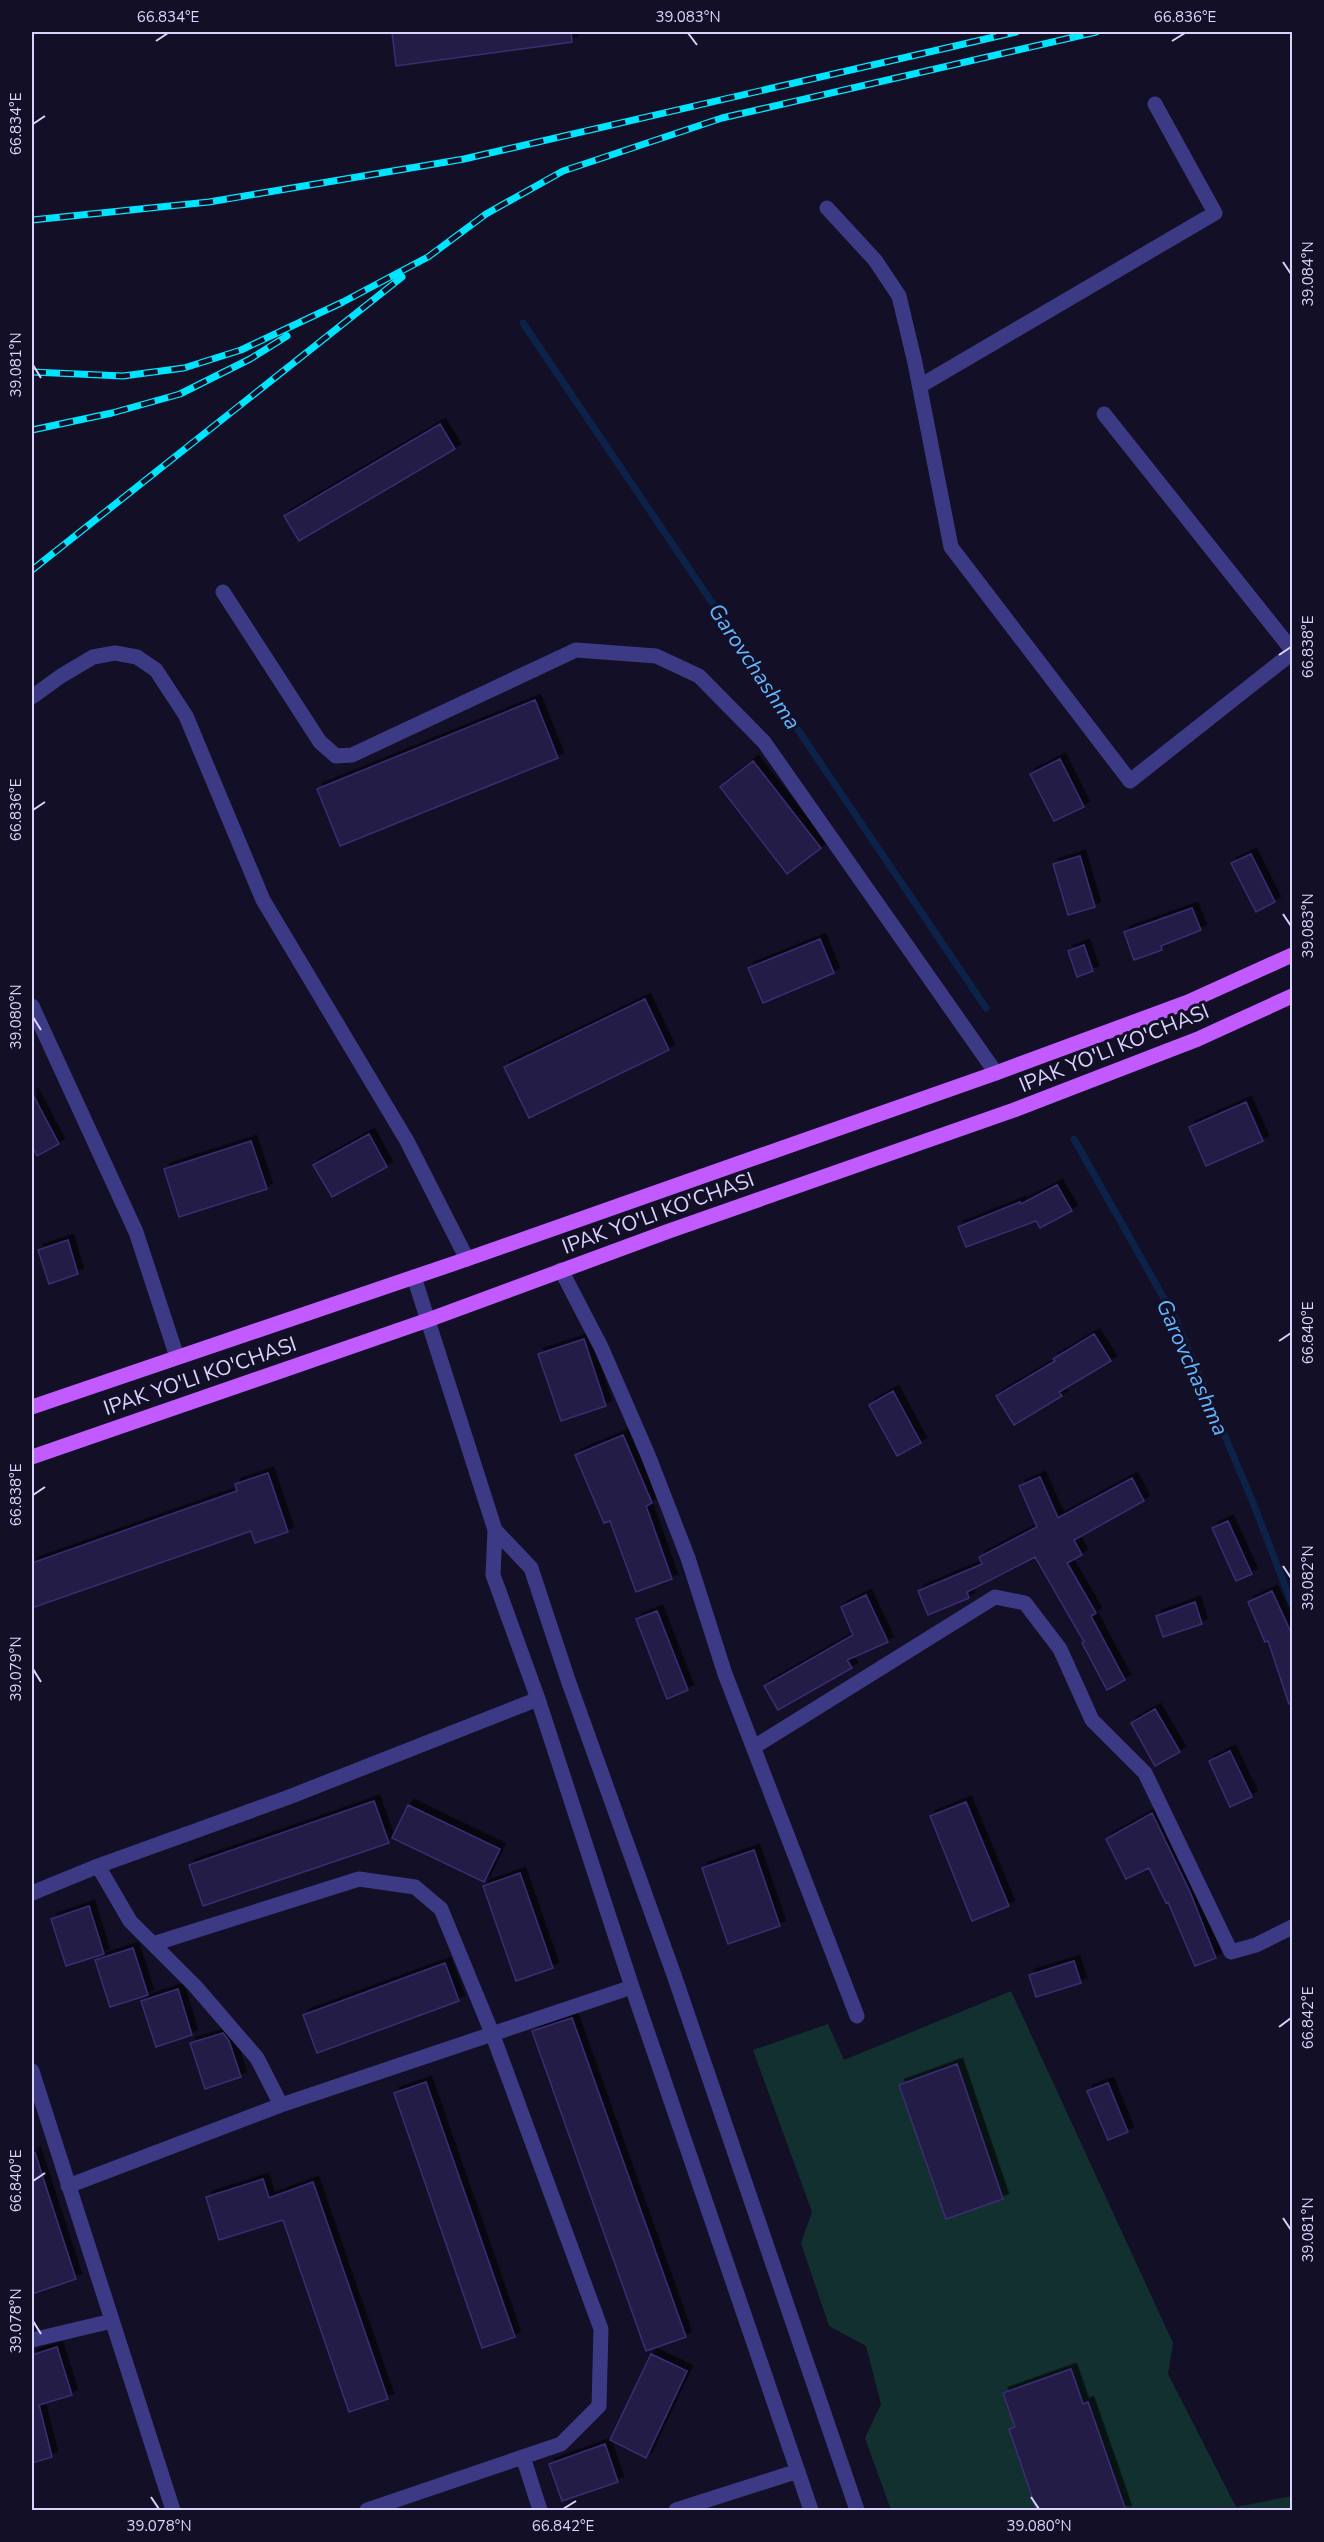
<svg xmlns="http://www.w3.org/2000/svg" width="1324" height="2542" viewBox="0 0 1324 2542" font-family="'Nunito Sans',sans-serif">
	<defs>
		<filter id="shadow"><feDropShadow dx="5.5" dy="-5.5" stdDeviation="0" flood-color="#0009"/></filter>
	</defs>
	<rect width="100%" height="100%" fill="#130f26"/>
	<!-- green -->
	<path fill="#12302f" d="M1011,1991L1173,2343L1168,2374L1236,2507L1292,2496V2510H891L865,2438L881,2404L866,2346L829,2326L801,2243L812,2212L753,2050L828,2024L844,2060Z"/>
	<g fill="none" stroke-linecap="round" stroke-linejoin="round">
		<!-- stream -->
		<path stroke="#0c2248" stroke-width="7" d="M523,323L986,1008
			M1074,1139L1175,1318L1252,1500L1292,1604"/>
	</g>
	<!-- building -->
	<path fill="#241b47" stroke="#3b2d73" stroke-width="1.5" filter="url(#shadow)" d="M392,32H571L572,42L396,66Z
		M440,424L455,449L299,541L284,516Z
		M535,700L558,758L340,846L317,789Z
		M1060,759L1084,807L1054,821L1030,774Z
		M753,761L821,848L787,874L720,787Z
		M1251,854L1275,902L1256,912L1231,863Z
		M1080,856L1095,907L1068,915L1053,864Z
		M1192,908L1201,930L1161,946L1162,950L1134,960L1124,932Z
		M820,939L834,973L763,1003L748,968Z
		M1084,945L1093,971L1077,977L1068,951Z
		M645,999L669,1050L529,1118L504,1067Z
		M32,1093L59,1144L37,1156L32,1145Z
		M1246,1102L1263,1141L1206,1166L1189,1127Z
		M369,1134L387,1167L332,1197L313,1165Z
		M251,1141L267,1189L179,1217L164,1169Z
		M1057,1185L1072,1211L1040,1228L1036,1221L966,1247L958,1227L1020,1202L1021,1204Z
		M68,1240L78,1274L49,1284L38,1250Z
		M1094,1334L1111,1361L1059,1392L1062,1396L1014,1425L996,1396L1055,1361L1053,1359Z
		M584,1339L606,1406L561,1421L538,1354Z
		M893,1391L921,1443L897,1456L869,1405Z
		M623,1435L652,1503L646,1506L672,1579L636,1592L610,1521L604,1523L575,1455Z
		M268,1473L288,1532L255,1543L251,1531L32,1608V1563L237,1491L235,1484Z
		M1040,1477L1058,1518L1132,1478L1144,1501L1074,1540L1082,1555L1067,1563L1096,1613L1091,1616L1125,1680L1107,1690L1082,1643L1084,1642L1035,1557L967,1592L969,1598L928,1615L918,1591L982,1564L979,1557L1037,1527L1019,1486Z
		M1228,1521L1252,1574L1236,1581L1212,1528Z
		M1272,1591L1293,1637V1704H1289L1268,1641L1265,1642L1248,1602Z
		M866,1595L888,1642L847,1660L852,1668L778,1710L764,1686L853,1635L841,1607Z
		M1195,1602L1202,1624L1163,1637L1156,1616Z
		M657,1611L688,1690L667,1699L636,1619Z
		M1155,1709L1180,1752L1155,1766L1131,1723Z
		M1230,1751L1252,1797L1230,1807L1209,1761Z
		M374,1801L389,1843L203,1906L189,1865Z
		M966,1802L1009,1906L972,1921L930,1816Z
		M408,1805L500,1849L484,1882L392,1838Z
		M1152,1813L1190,1892L1216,1958L1195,1966L1168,1902L1166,1903L1149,1868L1126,1879L1106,1839Z
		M754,1850L780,1926L728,1944L702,1868Z
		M520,1873L553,1968L516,1981L483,1886Z
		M89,1906L104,1954L66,1966L51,1919Z
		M133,1948L148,1995L110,2007L95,1960Z
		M1074,1961L1081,1983L1036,1997L1029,1975Z
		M445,1963L459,2001L317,2053L303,2015Z
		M178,1989L192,2035L156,2047L141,2001Z
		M572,2018L686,2337L646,2351L532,2031Z
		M223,2033L229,2041L241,2077L205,2089L190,2043Z
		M957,2064L1003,2199L946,2219L899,2085Z
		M426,2082L515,2337L482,2348L394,2093Z
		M1108,2083L1128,2132L1108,2140L1087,2091Z
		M35,2153L76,2279L32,2294V2154Z
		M263,2179L269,2198L313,2182L388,2399L349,2412L283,2220L219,2240L206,2197Z
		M57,2347L72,2395L39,2405L52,2457L32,2463V2355Z
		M651,2354L687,2371L646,2458L610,2440Z
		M1071,2369L1083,2404L1088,2402L1126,2511H1037L1009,2429L1015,2427L1003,2393Z
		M605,2444L618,2482L562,2501L549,2464Z"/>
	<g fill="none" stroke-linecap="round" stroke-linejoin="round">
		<!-- minor -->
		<path stroke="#3d3a85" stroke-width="15" d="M827,208L875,260L899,296L915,363L951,547L1130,781L1292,653
			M920,386L1215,213L1155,104
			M1104,414L1292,650
			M223,592L320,742L336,756L352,755L576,650L656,656L699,676L764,742L996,1073
			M32,697L61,676L93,657L115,653L137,657L156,670L186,716L263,900L407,1141L467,1259
			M32,1006L136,1232L177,1357
			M561,1270L601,1347L648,1455L688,1558L725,1674L857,2016
			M414,1277L495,1530L493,1575L538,1699L632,1987L811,2510
			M495,1530L531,1568L568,1680L674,1975L857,2510
			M754,1747L995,1597L1025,1603L1060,1649L1092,1720L1145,1773L1231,1952L1256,1945L1292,1927
			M98,1866L130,1921L195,1986L257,2058L281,2105L632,1987
			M32,1893L98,1866L289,1797L538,1699
			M153,1944L359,1879L415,1887L441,1909L492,2033L601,2329L599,2406L561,2444L367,2510
			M32,2071L173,2510
			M68,2186L281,2105
			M32,2340L112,2321
			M523,2457L540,2510
			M676,2510L798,2471"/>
		<!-- major -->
		<path stroke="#c25bff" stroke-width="15" d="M32,1407L467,1259L996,1073L1188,1002L1292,955
			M32,1457L428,1320L669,1231L1014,1110L1198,1039L1292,996"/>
		<!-- rail casing -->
		<g stroke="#00e5ff" stroke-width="7">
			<path id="rail" d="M32,220L209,202L464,159L1016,32
				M32,372L123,376L184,368L241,350L343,302L428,257L486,214L563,171L722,118L1096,32
				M32,430L112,413L180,394L250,359L287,336
				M32,570L402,277"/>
		</g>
		<!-- rail -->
		<use href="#rail" stroke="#130f26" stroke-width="4.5" stroke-dasharray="14" stroke-linecap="butt"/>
	</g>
	<!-- ticks -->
	<path fill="none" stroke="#d9d4ff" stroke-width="2" d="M688,33L697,45M156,41L168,33M1172,41L1185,33M33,124L45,116M1283,262L1291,274M33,365L41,378M1279,655L1291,647M33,810L45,802M1283,914L1291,926M33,1017L41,1030M1279,1341L1291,1333M33,1495L45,1487M1283,1566L1291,1578M33,1669L41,1682M1279,2027L1291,2018M33,2181L45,2173M1283,2218L1291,2230M33,2321L41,2334M151,2497L159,2509M1031,2497L1039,2509M563,2509L576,2501"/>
	<g text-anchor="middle" stroke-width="6" stroke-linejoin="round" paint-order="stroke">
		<!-- street labels -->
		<g font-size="21" fill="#d9d4ff" stroke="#130f26">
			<text transform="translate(1114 1048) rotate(-22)" y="7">IPAK YO'LI KO'CHASI</text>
			<text transform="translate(658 1213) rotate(-20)" y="7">IPAK YO'LI KO'CHASI</text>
			<text transform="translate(200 1376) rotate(-19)" y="7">IPAK YO'LI KO'CHASI</text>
		</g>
		<!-- water labels -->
		<g font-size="22" font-style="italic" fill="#62b6ff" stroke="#130f26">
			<text transform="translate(755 666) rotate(56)" y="8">Garovchashma</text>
			<text transform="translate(1193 1367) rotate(66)" y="8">Garovchashma</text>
		</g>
	</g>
	<!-- border -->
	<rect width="1324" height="2542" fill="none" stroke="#130f26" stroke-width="66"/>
	<rect x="33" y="33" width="1258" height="2476" fill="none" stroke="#d9d4ff" stroke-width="2"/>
	<g font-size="15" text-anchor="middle" fill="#d9d4ff">
		<text x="168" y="22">66.834°E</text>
		<text x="688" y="22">39.083°N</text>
		<text x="1185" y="22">66.836°E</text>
		<text transform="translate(16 124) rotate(-90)" y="5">66.834°E</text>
		<text transform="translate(1308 274) rotate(-90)" y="5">39.084°N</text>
		<text transform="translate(16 365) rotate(-90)" y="5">39.081°N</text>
		<text transform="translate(1308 647) rotate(-90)" y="5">66.838°E</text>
		<text transform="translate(16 810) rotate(-90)" y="5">66.836°E</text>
		<text transform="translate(1308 926) rotate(-90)" y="5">39.083°N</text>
		<text transform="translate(16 1017) rotate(-90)" y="5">39.080°N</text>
		<text transform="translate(1308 1333) rotate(-90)" y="5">66.840°E</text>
		<text transform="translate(16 1495) rotate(-90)" y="5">66.838°E</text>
		<text transform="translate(1308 1578) rotate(-90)" y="5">39.082°N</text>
		<text transform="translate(16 1669) rotate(-90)" y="5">39.079°N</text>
		<text transform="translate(1308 2018) rotate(-90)" y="5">66.842°E</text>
		<text transform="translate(16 2181) rotate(-90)" y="5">66.840°E</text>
		<text transform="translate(1308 2230) rotate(-90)" y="5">39.081°N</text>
		<text transform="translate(16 2321) rotate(-90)" y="5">39.078°N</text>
		<text x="159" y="2531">39.078°N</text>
		<text x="563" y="2531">66.842°E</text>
		<text x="1039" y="2531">39.080°N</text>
	</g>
</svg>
